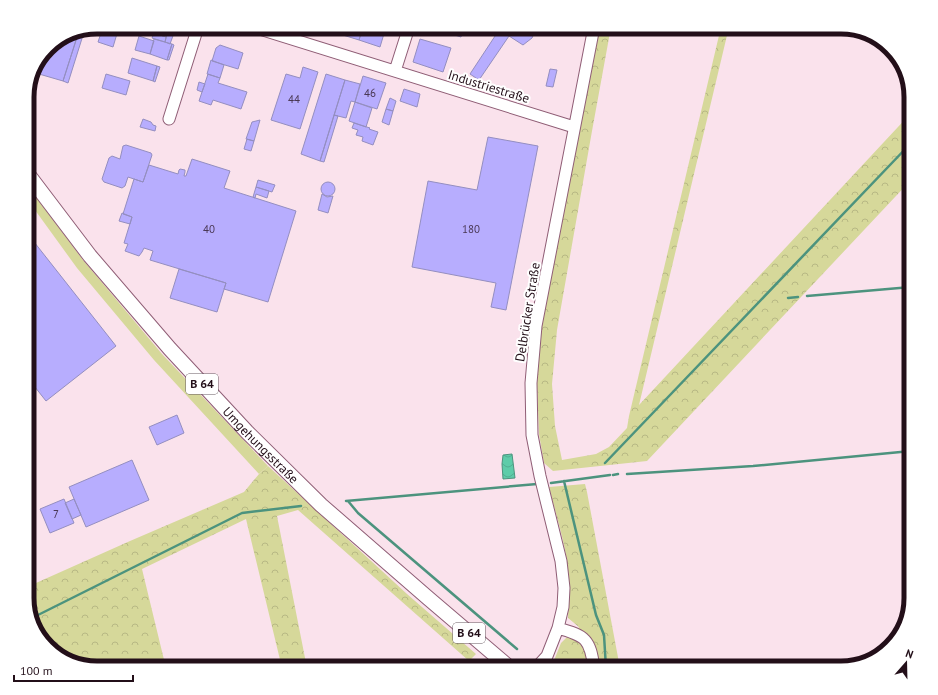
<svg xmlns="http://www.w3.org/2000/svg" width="938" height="695" viewBox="0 0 938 695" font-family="'PT Sans',sans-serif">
	<defs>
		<pattern id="forest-crowns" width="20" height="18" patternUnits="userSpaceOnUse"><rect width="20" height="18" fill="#d6d89a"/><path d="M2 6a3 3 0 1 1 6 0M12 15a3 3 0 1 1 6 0" fill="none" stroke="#b7b884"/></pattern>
		<pattern id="water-waves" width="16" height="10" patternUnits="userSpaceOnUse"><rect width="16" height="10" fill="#5ecca9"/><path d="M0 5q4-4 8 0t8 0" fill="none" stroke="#51ae91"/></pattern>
	</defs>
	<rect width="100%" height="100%" fill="#fae2ec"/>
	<!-- grass -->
	<path fill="#d6d89a" d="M27,185L83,260L162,354L268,466L259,474L154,360L77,268L27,199Z"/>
	<!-- forest -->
	<path fill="url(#forest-crowns)" d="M600,27H611L592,131L557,330L552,384L555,426L562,460L596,454L609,447L627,428L629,416L721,27H729L639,405L911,113V180L647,461L553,471L544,463L539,434L537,383L541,327Z
		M268,466L407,594L476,654L469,661L298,510L277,516L307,668H282L246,519L142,569L166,668H96L54,654L36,633L27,603V587L130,541L244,492L259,474Z
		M585,484L587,492L620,668H551L561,643L567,637L575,639L579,627L568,618C568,608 570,597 569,587C569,553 557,520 549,487Z"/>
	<!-- water -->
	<path fill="url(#water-waves)" stroke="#4c937e" d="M512,454L515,478L503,479L502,464L503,455Z"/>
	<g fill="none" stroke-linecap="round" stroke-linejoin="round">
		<!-- stream -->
		<path stroke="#4c937e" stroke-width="2.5" d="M807,296L911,287
			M788,298L798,297
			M605,463L911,143
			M627,474L753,466L911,451
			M613,475L618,474
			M564,481L596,615L604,635L606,668
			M551,483L610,475
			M346,501L537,484
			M348,501L358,513L517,649
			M32,618L242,513L301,506"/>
	</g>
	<!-- building -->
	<path fill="#b7adfe" stroke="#948ec0" d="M103,27H119L113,47L98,42Z
		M156,27H169L166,37L154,33Z
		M317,27H363L359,40Z
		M363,27H386L380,47L359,40Z
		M429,27H464L461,37Z
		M501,27H537L532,38L523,45L509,36L479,80L470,74Z
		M168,31L174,33L170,44L165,42Z
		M84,32L68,83L63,81L78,34Z
		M154,33L166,37L165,42L152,38Z
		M78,34L63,81L39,74L44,60L40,59L51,44Z
		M139,36L154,41L150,54L135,50Z
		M154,39L172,44L167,60L150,54Z
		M420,39L451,48L443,72L413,62Z
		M172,44L174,45L169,60H167Z
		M220,45L243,53L238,69L212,61L216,48Z
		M132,58L157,66L153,81L128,73Z
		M211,60L224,65L220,78L207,74Z
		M157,66L160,67L155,82L153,81Z
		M303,67L318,72L300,129L271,120L286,74L300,78Z
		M550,69L557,70L553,87L546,86Z
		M106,74L130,81L126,95L102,88Z
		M208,74L220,78L218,83L247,92L241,109L213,100L211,105L199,101Z
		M326,74L345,80L320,161L301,154Z
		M363,76L386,83L377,109L355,102Z
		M345,80L360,84L355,102L351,101L346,118L334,115Z
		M199,82L205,84L202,92L197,90Z
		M404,89L420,94L417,107L400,101Z
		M390,98L396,101L393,111L386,109Z
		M355,102L372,108L366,127L349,121Z
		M386,109L393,111L389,125L382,122Z
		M334,115L338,116L324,162L320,161Z
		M143,119L151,122L153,125L156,126L155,131L140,127Z
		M260,120L254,141L246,139L252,122Z
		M354,123L370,128L369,129L378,132L373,145L362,141L363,137L356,135L358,130L352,128Z
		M488,137L538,146L506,310L491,307L496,283L412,267L428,181L477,190Z
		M247,139L254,141L251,151L244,149Z
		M126,145L151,153L152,155L143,182L128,177L125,186L122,188L104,182L102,179L109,158L112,156L120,159L123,146Z
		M192,159L230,171L224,188L296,211L268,302L224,289L226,283L150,260L153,251L144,248L142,252L139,256L125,251L128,244L124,243L132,217L123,214L134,179L143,182L149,165L178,174L179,170L180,169L185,170V172L184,176H186Z
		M258,180L275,185L272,192L256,187Z
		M321 189a7 7 0 1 1 14 0a7 7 0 1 1-14 0Z
		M256,187L269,191L267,198L256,194L255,198L253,197Z
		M322,194L327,197L333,196L328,213L318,210Z
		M122,213L132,217L130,224L119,221Z
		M27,233L116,346L46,401L27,377Z
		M179,269L226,283L217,312L170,298Z
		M177,415L184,433L157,445L149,427Z
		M132,460L149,500L86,527L69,487Z
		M64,499L74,523L50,533L40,509Z
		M74,499L81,515L72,519L65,503Z"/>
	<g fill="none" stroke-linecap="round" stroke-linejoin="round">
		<!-- minor casing -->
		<g stroke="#8f5d75" stroke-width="13">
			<path id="minor" d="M253,27L574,127
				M395,71L409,27
				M169,119L198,27
				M558,628C586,636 590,639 594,668
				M536,668L547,656L558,628L563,607L564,588L561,561L540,476L532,435L531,383L536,326L594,27"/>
		</g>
		<!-- major casing -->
		<g stroke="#8f5d75" stroke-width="16">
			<g id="major">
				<path id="s1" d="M27,173L90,256L170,349L247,432L321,505L428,598L510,668"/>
			</g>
		</g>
		<!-- minor -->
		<use href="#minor" stroke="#fff" stroke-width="11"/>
		<!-- major -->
		<use href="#major" stroke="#fff" stroke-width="14"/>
	</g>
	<g text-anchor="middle" stroke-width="4" stroke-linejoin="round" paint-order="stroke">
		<!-- number labels -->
		<g font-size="11" fill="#483652">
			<text x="370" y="97">46</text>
			<text x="294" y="103">44</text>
			<text x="209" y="233">40</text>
			<text x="471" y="233">180</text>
			<text x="56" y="518">7</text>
		</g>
		<!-- shield labels -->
		<g fill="#fff" stroke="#65575e" stroke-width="1">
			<rect x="186" y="374" width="32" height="20" rx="3"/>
			<rect x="453" y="623" width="32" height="20" rx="3"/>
		</g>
		<g font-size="12" font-weight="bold" fill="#230f19">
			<text x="202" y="388">B 64</text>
			<text x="469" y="637">B 64</text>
		</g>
		<!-- street labels -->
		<g font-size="13" fill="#230f19" stroke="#fff">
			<text transform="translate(489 86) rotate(17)" y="5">Industriestraße</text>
			<text transform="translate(527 312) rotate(-81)" y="5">Delbrücker Straße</text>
			<text dy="5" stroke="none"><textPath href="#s1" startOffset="359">Umgehungsstraße</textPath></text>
		</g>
	</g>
	<!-- crop -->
	<path d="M0 0H938V695H0ZM97 34H841A63 63 0 0 1 904 97V598A63 63 0 0 1 841 661H97A63 63 0 0 1 34 598V97A63 63 0 0 1 97 34Z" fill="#fff" fill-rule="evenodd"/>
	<path fill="none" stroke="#230f19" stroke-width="5" d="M97 34H841A63 63 0 0 1 904 97V598A63 63 0 0 1 841 661H97A63 63 0 0 1 34 598V97A63 63 0 0 1 97 34Z"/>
	<!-- north arrow -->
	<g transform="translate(906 663) rotate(20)" stroke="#ffffff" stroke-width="3" paint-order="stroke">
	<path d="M0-3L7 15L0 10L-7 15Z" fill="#230f19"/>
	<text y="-6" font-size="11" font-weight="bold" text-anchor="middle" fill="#230f19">N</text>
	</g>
	<!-- scale -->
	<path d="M14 675v6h119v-6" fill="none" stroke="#230f19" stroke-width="2"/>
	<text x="20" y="675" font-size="12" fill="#230f19" stroke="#ffffff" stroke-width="3" paint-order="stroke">100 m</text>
</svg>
